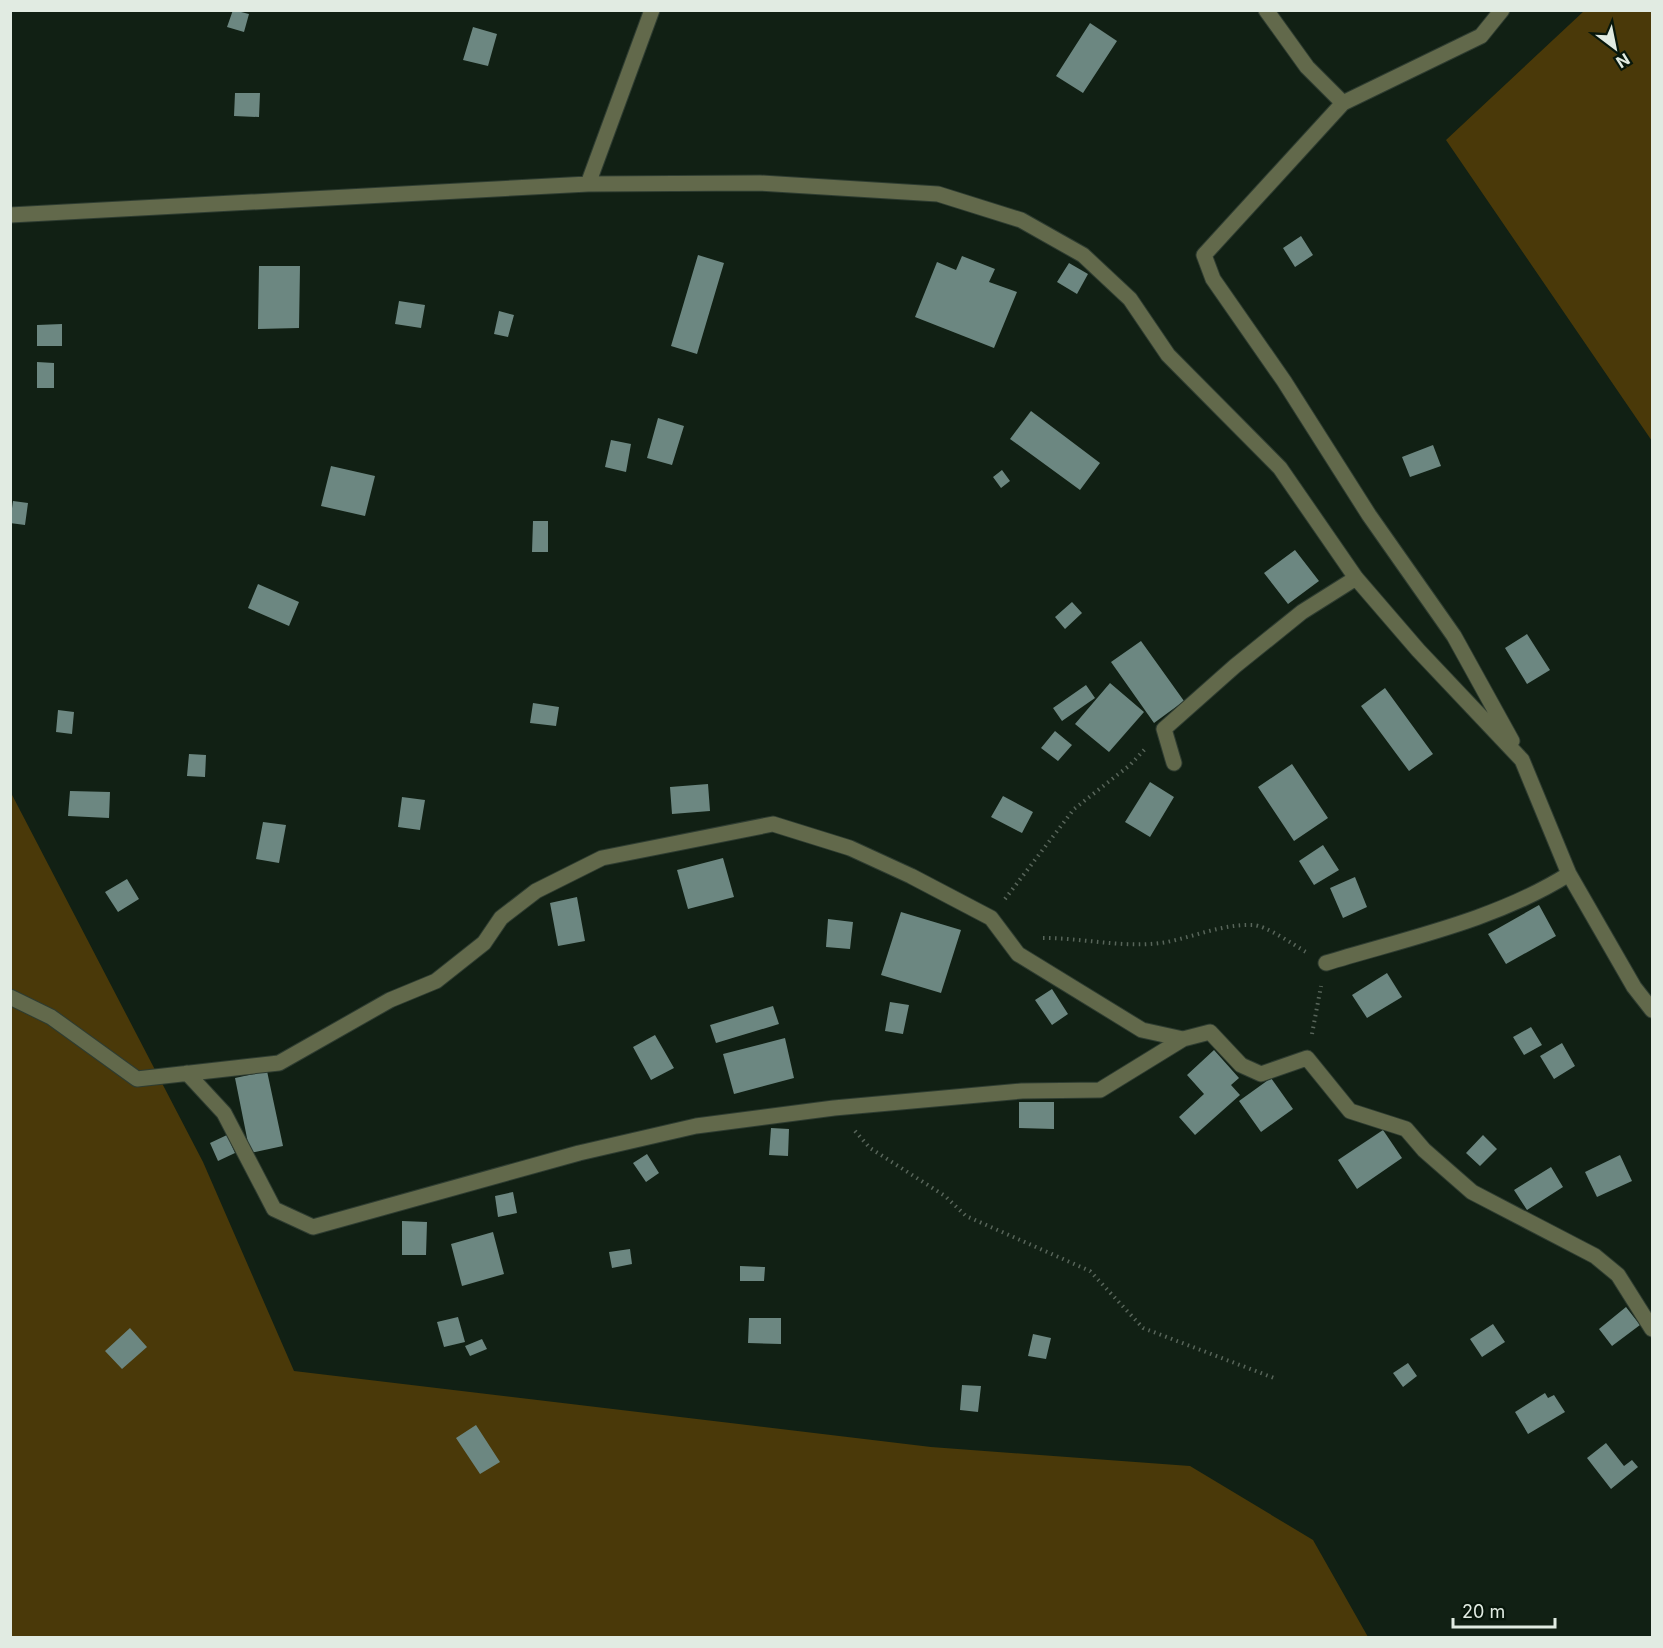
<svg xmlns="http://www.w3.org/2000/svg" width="1663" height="1648" viewBox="0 0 1663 1648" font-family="Inter,sans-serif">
	<rect width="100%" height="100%" fill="#112014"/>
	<!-- green -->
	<path fill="#4a3909" d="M1584,11H1652V441L1446,140Z
		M10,791L203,1162L294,1371L931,1447L1190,1466L1313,1540L1368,1637H11Z"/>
	<!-- building -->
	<path fill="#6c8781" d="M233,10L249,14L244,32L227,27Z
		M1090,23L1117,41L1083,93L1056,76Z
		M473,27L497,34L488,66L463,60Z
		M235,93H260L259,117L234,116Z
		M1301,236L1313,255L1295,267L1283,248Z
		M698,255L724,263L697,354L671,346Z
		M962,256L995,269L989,282L1017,292L994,348L915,317L937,262L956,270Z
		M1069,263L1088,274L1077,294L1057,282Z
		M259,266H300L299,328L258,329Z
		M399,301L425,305L421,328L395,324Z
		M499,311L514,315L508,337L494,334Z
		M62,324V346H37V325Z
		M37,362L54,363V388H37Z
		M1031,411L1100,463L1080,490L1010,439Z
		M658,418L684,426L672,465L647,458Z
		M611,440L631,444L626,472L605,467Z
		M1433,445L1441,466L1410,477L1402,457Z
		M331,466L375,476L365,516L321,506Z
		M1002,470L1010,481L1001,488L993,477Z
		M13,501L28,503L25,525L10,523Z
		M533,521H548V552H532Z
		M1295,550L1319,581L1288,604L1264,573Z
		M258,584L299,602L289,626L248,608Z
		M1072,602L1082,613L1065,629L1055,617Z
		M1527,634L1550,670L1527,684L1505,648Z
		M1141,641L1184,701L1154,723L1111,662Z
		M1110,683L1144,712L1109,752L1075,724Z
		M1086,685L1095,698L1062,721L1053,708Z
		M1385,688L1433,754L1409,771L1361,706Z
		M533,703L559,707L556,726L530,723Z
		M58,710L74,712L72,734L56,732Z
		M1055,731L1072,745L1058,761L1041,748Z
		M189,754L206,755L205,777L187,776Z
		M1292,764L1328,818L1294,841L1258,787Z
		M1150,782L1174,797L1150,837L1125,822Z
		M708,784L710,811L672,814L670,787Z
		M70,791L110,792L109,818L68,816Z
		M1003,796L1033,812L1022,833L991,817Z
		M402,797L425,800L420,830L398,827Z
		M263,822L286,825L279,863L256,859Z
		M1323,845L1339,870L1314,885L1299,861Z
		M723,858L734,897L688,909L677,870Z
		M1355,877L1367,907L1343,918L1330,888Z
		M127,879L139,899L118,912L105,892Z
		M577,897L585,941L558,946L550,903Z
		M1539,905L1556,936L1506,964L1488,934Z
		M901,912L961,930L941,993L881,975Z
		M828,919L853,922L850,949L826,947Z
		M1387,973L1402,997L1367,1018L1352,995Z
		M1052,989L1068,1014L1052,1025L1035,1000Z
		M890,1002L909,1005L903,1034L885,1031Z
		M773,1006L779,1024L716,1043L710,1025Z
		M1531,1027L1542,1045L1524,1055L1513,1037Z
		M655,1035L674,1068L651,1080L633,1047Z
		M785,1038L794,1078L734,1094L723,1054Z
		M1562,1043L1575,1066L1554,1079L1540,1056Z
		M1214,1050L1239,1078L1231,1085L1240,1095L1195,1135L1179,1117L1204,1094L1187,1075Z
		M267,1071L283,1146L250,1153L235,1078Z
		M1271,1078L1293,1109L1261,1132L1239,1101Z
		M1019,1102H1054V1129L1019,1128Z
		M771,1128L789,1129L788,1156L769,1155Z
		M1383,1130L1402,1158L1357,1189L1338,1160Z
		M227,1135L235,1153L218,1161L210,1143Z
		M1483,1135L1497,1149L1480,1166L1466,1153Z
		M647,1154L659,1173L646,1182L633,1163Z
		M1620,1155L1632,1181L1597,1197L1585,1172Z
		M1551,1167L1563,1187L1527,1210L1514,1190Z
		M513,1192L517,1213L498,1217L495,1196Z
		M402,1221L427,1222L426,1255H402Z
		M493,1232L504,1274L462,1286L451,1244Z
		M630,1249L632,1264L612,1268L609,1252Z
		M740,1266L765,1267L764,1281H740Z
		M1626,1307L1640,1325L1612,1346L1599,1329Z
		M458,1317L465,1342L444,1347L437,1322Z
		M749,1318H781V1344L748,1343Z
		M1493,1324L1505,1342L1482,1357L1470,1339Z
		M130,1328L147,1347L122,1369L105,1351Z
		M1033,1334L1051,1338L1046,1359L1028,1356Z
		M482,1339L487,1349L470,1356L465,1346Z
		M1408,1363L1417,1376L1403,1387L1393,1373Z
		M962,1385L981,1386L978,1412L960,1410Z
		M1545,1393L1548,1398L1554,1395L1565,1412L1528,1434L1515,1412Z
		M476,1425L500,1462L480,1474L456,1438Z
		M1606,1443L1624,1466L1632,1460L1638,1467L1611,1489L1587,1458Z"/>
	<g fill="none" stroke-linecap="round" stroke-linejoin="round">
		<!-- minor casing -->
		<g stroke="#2e3c31" stroke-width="17">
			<path id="minor" d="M1266,10L1307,67L1343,103
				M1502,10L1481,36L1343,103L1204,255L1213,279L1284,381L1369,515L1454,636L1512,741
				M588,184L652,10
				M10,215L588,184L760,183L938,194L1021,220L1083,255L1130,299L1168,355L1280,468L1356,578L1418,650L1522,760L1569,874L1634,987L1652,1010
				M1174,763L1164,729L1235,666L1302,612L1356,578
				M1326,963C1408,938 1496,920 1569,874
				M10,997L51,1017L137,1079L279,1063L390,1000L436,981L484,943L501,918L536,891L602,858L773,824L850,848L911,876L991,918L1018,954L1142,1030L1183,1039L1210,1032L1241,1065L1261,1074L1307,1058L1350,1111L1406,1129L1424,1150L1472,1192L1595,1256L1618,1275L1652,1329
				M187,1073L224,1113L274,1209L313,1227L579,1153L696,1126L834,1108L1022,1091L1100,1090L1183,1039"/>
		</g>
		<!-- path -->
		<path stroke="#58655a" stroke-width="4" stroke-dasharray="1.5 4.5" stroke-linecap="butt" d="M1005,899L1074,809L1130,765L1145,749
			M1043,938C1085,938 1126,949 1167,942C1196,936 1223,924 1253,925C1265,925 1294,945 1306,952
			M1312,1034L1321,986
			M855,1131L870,1148L945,1196L966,1216L1090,1271L1143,1328L1274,1378"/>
		<!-- minor -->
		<use href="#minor" stroke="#62694b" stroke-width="15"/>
	</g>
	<!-- border -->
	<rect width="1663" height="1648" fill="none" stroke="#e1ebe2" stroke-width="24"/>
	<!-- north arrow -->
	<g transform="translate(1615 48) rotate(148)" stroke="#08170b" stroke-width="4.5" paint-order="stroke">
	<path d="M0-4.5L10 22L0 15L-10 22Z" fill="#e1ebe2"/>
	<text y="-9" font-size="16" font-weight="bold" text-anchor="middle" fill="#e1ebe2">N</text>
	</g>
	<!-- scale -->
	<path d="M1453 1618v9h102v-9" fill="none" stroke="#e1ebe2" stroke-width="3"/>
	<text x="1462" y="1618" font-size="18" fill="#e1ebe2" stroke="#08170b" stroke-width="4.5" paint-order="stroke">20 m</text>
</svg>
